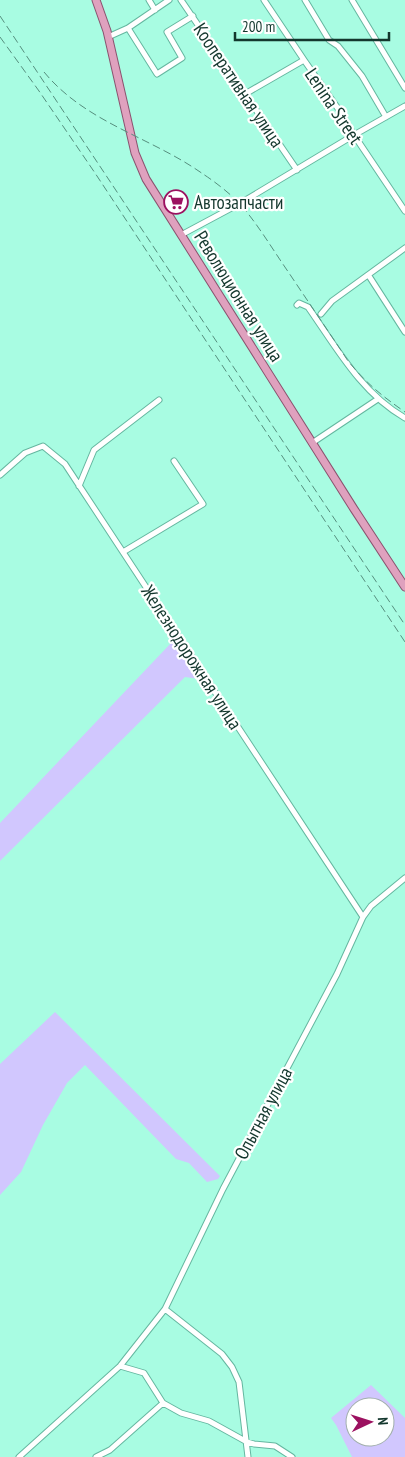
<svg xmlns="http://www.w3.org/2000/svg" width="405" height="1457" viewBox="0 0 405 1457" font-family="'PT Sans Narrow',sans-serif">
	<rect width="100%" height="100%" fill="#a8fce2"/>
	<!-- green -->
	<path fill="#d1c7fe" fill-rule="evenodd" d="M172,642L190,661L199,679L185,677L0,861V823Z
		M55,1012L220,1176L218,1179L207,1182L189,1163L176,1159L85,1065L67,1083L43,1125L21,1172L0,1195V1064Z
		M371,1385L405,1418V1457H352L336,1425L331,1418ZM355,1407H385V1437H355Z"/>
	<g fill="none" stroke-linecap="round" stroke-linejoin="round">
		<!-- minor casing -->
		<g stroke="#65b7a0" stroke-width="7">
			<path id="minor" d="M149,0L155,10
				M181,0L297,170
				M264,0L304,60L339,110L354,135L405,211
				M305,0L329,40L338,46L362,76L386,117
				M352,0L405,88
				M128,28L157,74L182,58L167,32L193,16
				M108,37L128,28L169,0
				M245,94L304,60
				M181,235L239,204L354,135L405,106
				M369,276L405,332
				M297,305L299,303L308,307C336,347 361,393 405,418
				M321,314L332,301L405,248
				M312,443L378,399
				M0,475L25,453L43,446L65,464L363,917
				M79,486L94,450L159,400
				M123,552L203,504L174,461
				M165,1309L222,1354L232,1367L239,1382L248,1457
				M163,1403L181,1413L209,1421L247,1442L254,1444L275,1446L292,1457
				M19,1457L120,1366L165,1309L223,1189L337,974L363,917L371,906L405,878
				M96,1457L110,1450L163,1403L144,1373L120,1366"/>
		</g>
		<!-- major casing -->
		<g stroke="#8a536f" stroke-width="9">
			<path id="major" d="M96,0L107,31L135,153L146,179L354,509L405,587"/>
		</g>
		<!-- minor -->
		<use href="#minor" stroke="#fff" stroke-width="5"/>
		<!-- major -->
		<use href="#major" stroke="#dfa1be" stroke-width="7"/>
		<!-- rail -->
		<path stroke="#568f7e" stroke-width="1" stroke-dasharray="8 4" stroke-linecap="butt" d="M0,16L405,625
			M0,37L39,91L95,173L405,642
			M44,72C86,123 151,137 203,174C214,181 232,195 241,205C259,226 273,250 289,273C309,303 329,332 348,361C367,384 382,396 405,412"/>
	</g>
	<!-- icons -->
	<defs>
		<g id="supermarket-ring" transform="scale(1.25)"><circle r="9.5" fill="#fff" stroke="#9c1160" stroke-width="1.5"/><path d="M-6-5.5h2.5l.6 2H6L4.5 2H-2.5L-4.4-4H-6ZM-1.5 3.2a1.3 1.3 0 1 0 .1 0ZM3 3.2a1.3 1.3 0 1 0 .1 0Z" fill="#9c1160"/></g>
	</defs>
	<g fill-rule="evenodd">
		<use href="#supermarket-ring" x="176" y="202"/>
	</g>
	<g text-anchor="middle" stroke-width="4.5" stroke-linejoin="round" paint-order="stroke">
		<!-- street labels -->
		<g font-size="19" fill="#13372d" stroke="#fff">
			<text transform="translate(239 85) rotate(56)" y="7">Кооперативная улица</text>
			<text transform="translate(334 106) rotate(56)" y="7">Lenina Street</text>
			<text transform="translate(239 296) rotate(58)" y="7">Революционная улица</text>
			<text transform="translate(192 657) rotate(57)" y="7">Железнодорожная улица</text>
			<text transform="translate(263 1113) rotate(-62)" y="7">Опытная улица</text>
		</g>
		<!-- poi labels -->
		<g font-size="19" fill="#13372d" stroke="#fff" text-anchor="start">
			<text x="194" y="209">Автозапчасти</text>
		</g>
	</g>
	<!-- north arrow -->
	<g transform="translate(370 1422) rotate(86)"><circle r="24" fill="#ffffff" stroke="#a1afab"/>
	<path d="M0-4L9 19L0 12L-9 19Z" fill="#9c1160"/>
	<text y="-8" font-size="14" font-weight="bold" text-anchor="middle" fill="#13372d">N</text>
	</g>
	<!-- scale -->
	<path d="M235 32v8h154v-8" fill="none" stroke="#13372d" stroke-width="2.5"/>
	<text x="242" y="32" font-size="15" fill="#13372d" stroke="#ffffff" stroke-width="4" paint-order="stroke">200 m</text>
</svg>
